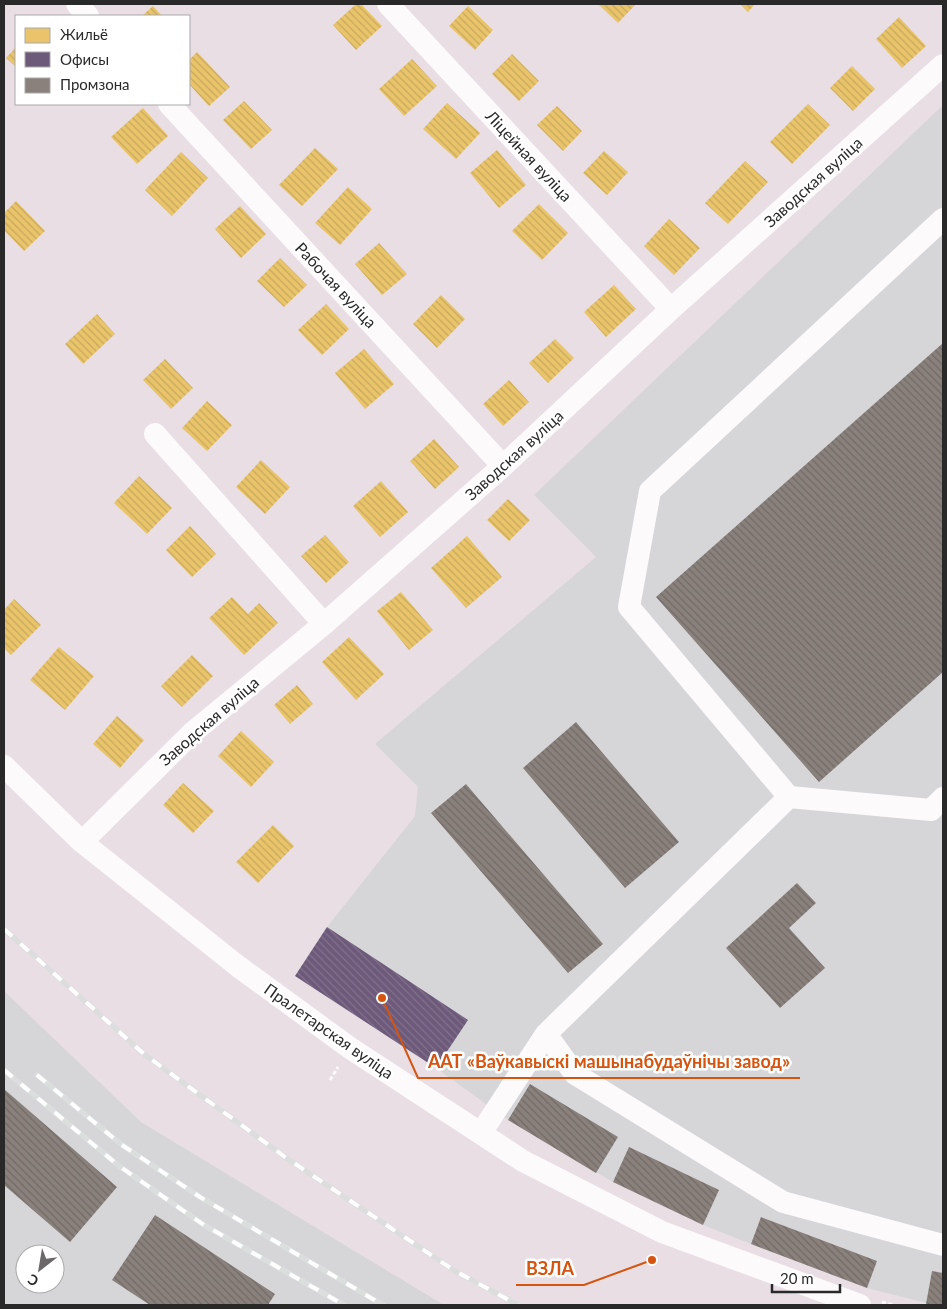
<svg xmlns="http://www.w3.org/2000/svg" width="947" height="1309" viewBox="0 0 947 1309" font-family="Lato,sans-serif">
	<defs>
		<pattern id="homes-back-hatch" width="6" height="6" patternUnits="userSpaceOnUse" patternTransform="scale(1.25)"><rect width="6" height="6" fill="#e9c46a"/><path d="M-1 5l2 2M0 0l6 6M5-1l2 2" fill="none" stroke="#c8a85c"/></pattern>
		<pattern id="offices-back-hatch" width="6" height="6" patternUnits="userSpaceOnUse" patternTransform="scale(1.25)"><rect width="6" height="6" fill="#6d597a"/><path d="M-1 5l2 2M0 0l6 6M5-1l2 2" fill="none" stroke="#82728b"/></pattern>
		<pattern id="industry-back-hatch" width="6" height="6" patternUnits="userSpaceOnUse" patternTransform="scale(1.25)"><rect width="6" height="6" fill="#8a817c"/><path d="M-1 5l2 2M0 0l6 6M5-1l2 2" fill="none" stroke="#716a66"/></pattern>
	</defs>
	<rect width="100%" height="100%" fill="#e9dee4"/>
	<!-- industrial -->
	<path fill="#d6d6d9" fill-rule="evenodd" d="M943,105V1305H934L867,1288L751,1244L703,1225L613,1182L508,1120L436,1068L295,976L327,927L415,816L418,787L375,744L596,557L534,495Z
		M4,991L141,1122L444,1305H4ZM25,1254H55V1284H25Z"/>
	<!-- homes -->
	<path fill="url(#homes-back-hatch)" d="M356,4H361L382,26L356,50L333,25Z
		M598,4H636L618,23Z
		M740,4H755L748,12Z
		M153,6L162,16H142Z
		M468,6L493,30L475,50L449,26Z
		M899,17L926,46L902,68L876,39Z
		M16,47V67L6,58Z
		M197,52L230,87L209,106L189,84V60Z
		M512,54L539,81L519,101L492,74Z
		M412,59L437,86L404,116L379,89Z
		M852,66L875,89L853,111L830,88Z
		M244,101L272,130L251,149L223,120Z
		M447,103L480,133L456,159L423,129Z
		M808,104L830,125L792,164L770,142Z
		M557,106L582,131L563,151L537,125Z
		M143,108L168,136L137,164L111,137Z
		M315,148L338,169L302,206L279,185Z
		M497,150L526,185L499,208L470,173Z
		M604,151L628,172L607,195L583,173Z
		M181,152L208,178L172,216L145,190Z
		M745,161L768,182L728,224L705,203Z
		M348,187L372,209L340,245L315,223Z
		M16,201L45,231L24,251L4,230V213Z
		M539,204L568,233L542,260L512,231Z
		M240,206L266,234L241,258L215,229Z
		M669,219L700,248L674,275L644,246Z
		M379,243L407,274L382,295L355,264Z
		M280,258L307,285L284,307L257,281Z
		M614,285L636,309L606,337L584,312Z
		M441,295L465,319L437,348L413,324Z
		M326,304L349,329L322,355L298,330Z
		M97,314L115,334L83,364L65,344Z
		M555,339L574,358L548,383L529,363Z
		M364,349L394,384L365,409L335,373Z
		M165,359L193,388L171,409L143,380Z
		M509,380L529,402L503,426L483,404Z
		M207,401L232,425L207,451L182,428Z
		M434,439L459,467L435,489L410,461Z
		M261,460L290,487L265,514L236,487Z
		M139,476L172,508L147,534L114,503Z
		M381,481L408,512L380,537L353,506Z
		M508,499L530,520L509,541L487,520Z
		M190,526L216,554L192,577L166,550Z
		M325,535L349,562L326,583L301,556Z
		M467,536L502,577L466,608L431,568Z
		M401,592L433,630L409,650L377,611Z
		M232,597L248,614L259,603L278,623L244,655L209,618Z
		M14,599L41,625L11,655L4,648V610Z
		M349,637L384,674L356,700L322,662Z
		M59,647L94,676L65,710L30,680Z
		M192,655L213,676L182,707L161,686Z
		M297,685L313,704L290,724L274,705Z
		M117,716L144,740L120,768L93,744Z
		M241,731L274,762L251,787L218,756Z
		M183,783L214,811L193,833L163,805Z
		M273,825L294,846L258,883L236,862Z"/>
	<!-- offices -->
	<path fill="url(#offices-back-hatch)" d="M327,927L468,1020L436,1068L295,976Z"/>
	<!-- industry -->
	<path fill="url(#industry-back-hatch)" d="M943,343V672L819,782L656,597Z
		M576,722L679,842L625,888L523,768Z
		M466,784L603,944L568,973L431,813Z
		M797,883L816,903L789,928L825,968L780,1008L726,948Z
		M530,1084L618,1137L596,1173L508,1120Z
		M4,1089L117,1187L70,1242L4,1185Z
		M629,1147L719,1190L703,1225L613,1182Z
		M155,1215L275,1294L268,1305H150L112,1280Z
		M761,1217L877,1261L867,1288L751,1244Z
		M932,1271L943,1273V1305L926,1304Z"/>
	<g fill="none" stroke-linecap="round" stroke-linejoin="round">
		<!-- path -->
		<path stroke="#fcfafb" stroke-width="3" stroke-dasharray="4 2.5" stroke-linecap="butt" d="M330,1080L338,1067
			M882,1302L893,1305"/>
		<!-- minor -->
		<path stroke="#fcfafb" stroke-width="22" d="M77,4L88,16
			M388,4L671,309
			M169,104L503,466
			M155,434L324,624
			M4,766L82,842L239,967L350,1048L523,1161L662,1232L860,1305
			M789,797L629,607L650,491L943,219
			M943,798L931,810L789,797L546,1034L575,1074L783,1202L943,1245
			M82,842L192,733L324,624L503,466L671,309L943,65
			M481,1133L546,1034"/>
		<!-- rail casing -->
		<g stroke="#dcdede" stroke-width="5.5">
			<path id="rail" d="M4,929L144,1054L285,1157L455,1271L518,1305
				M4,1070L119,1166L204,1225L344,1305
				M37,1075L122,1145L200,1197L383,1305"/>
		</g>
		<!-- rail -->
		<use href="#rail" stroke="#fff" stroke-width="4" stroke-dasharray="11" stroke-linecap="butt"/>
	</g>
	<g text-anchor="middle" stroke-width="5" stroke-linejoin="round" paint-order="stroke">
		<!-- street labels -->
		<g font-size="16" fill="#292929" stroke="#fff">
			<text transform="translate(529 156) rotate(47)" y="6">Ліцейная вуліца</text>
			<text transform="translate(813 182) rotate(-42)" y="6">Заводская вуліца</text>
			<text transform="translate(336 285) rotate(47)" y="6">Рабочая вуліца</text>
			<text transform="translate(514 455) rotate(-42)" y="6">Заводская вуліца</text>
			<text transform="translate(209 721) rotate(-41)" y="6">Заводская вуліца</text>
			<text transform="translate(329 1031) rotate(35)" y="6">Пралетарская вуліца</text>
		</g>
	</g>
	<!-- callouts -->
	<path fill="none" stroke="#d5540f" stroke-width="2" d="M382 998L418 1078H800M652 1260L584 1285H516"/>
	<g fill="#d5540f" stroke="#fff" stroke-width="2">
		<circle cx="382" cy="998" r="5"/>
		<circle cx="652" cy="1260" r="5"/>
	</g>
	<g font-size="18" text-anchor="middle" font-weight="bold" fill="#d5540f" stroke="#fff" stroke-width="5" stroke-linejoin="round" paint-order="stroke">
		<text x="609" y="1068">ААТ «Ваўкавыскі машынабудаўнічы завод»</text>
		<text x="550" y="1275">ВЗЛА</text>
	</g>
	<!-- border -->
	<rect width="947" height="1309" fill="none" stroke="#292929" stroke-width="10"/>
	<!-- legend -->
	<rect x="15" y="15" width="175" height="90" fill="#ffffff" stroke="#a9a9a9"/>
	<rect x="25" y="28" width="25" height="15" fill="#e9c46a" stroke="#a9a9a9"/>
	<text x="60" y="40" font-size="15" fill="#292929">Жильё</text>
	<rect x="25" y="52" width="25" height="15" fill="#6d597a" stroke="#a9a9a9"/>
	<text x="60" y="65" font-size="15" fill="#292929">Офисы</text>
	<rect x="25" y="78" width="25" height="15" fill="#8a817c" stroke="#a9a9a9"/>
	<text x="60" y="90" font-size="15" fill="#292929">Промзона</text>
	<!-- north arrow -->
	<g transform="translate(40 1269) rotate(211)"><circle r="24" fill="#ffffff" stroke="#a9a9a9"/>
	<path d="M0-4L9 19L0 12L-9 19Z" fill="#6c686a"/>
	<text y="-8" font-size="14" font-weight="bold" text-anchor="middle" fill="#292929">С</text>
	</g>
	<!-- scale -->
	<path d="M772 1284v8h68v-8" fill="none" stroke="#292929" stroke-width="2.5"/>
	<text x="780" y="1284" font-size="15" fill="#292929" stroke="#ffffff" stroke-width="4" paint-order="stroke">20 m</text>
</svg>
